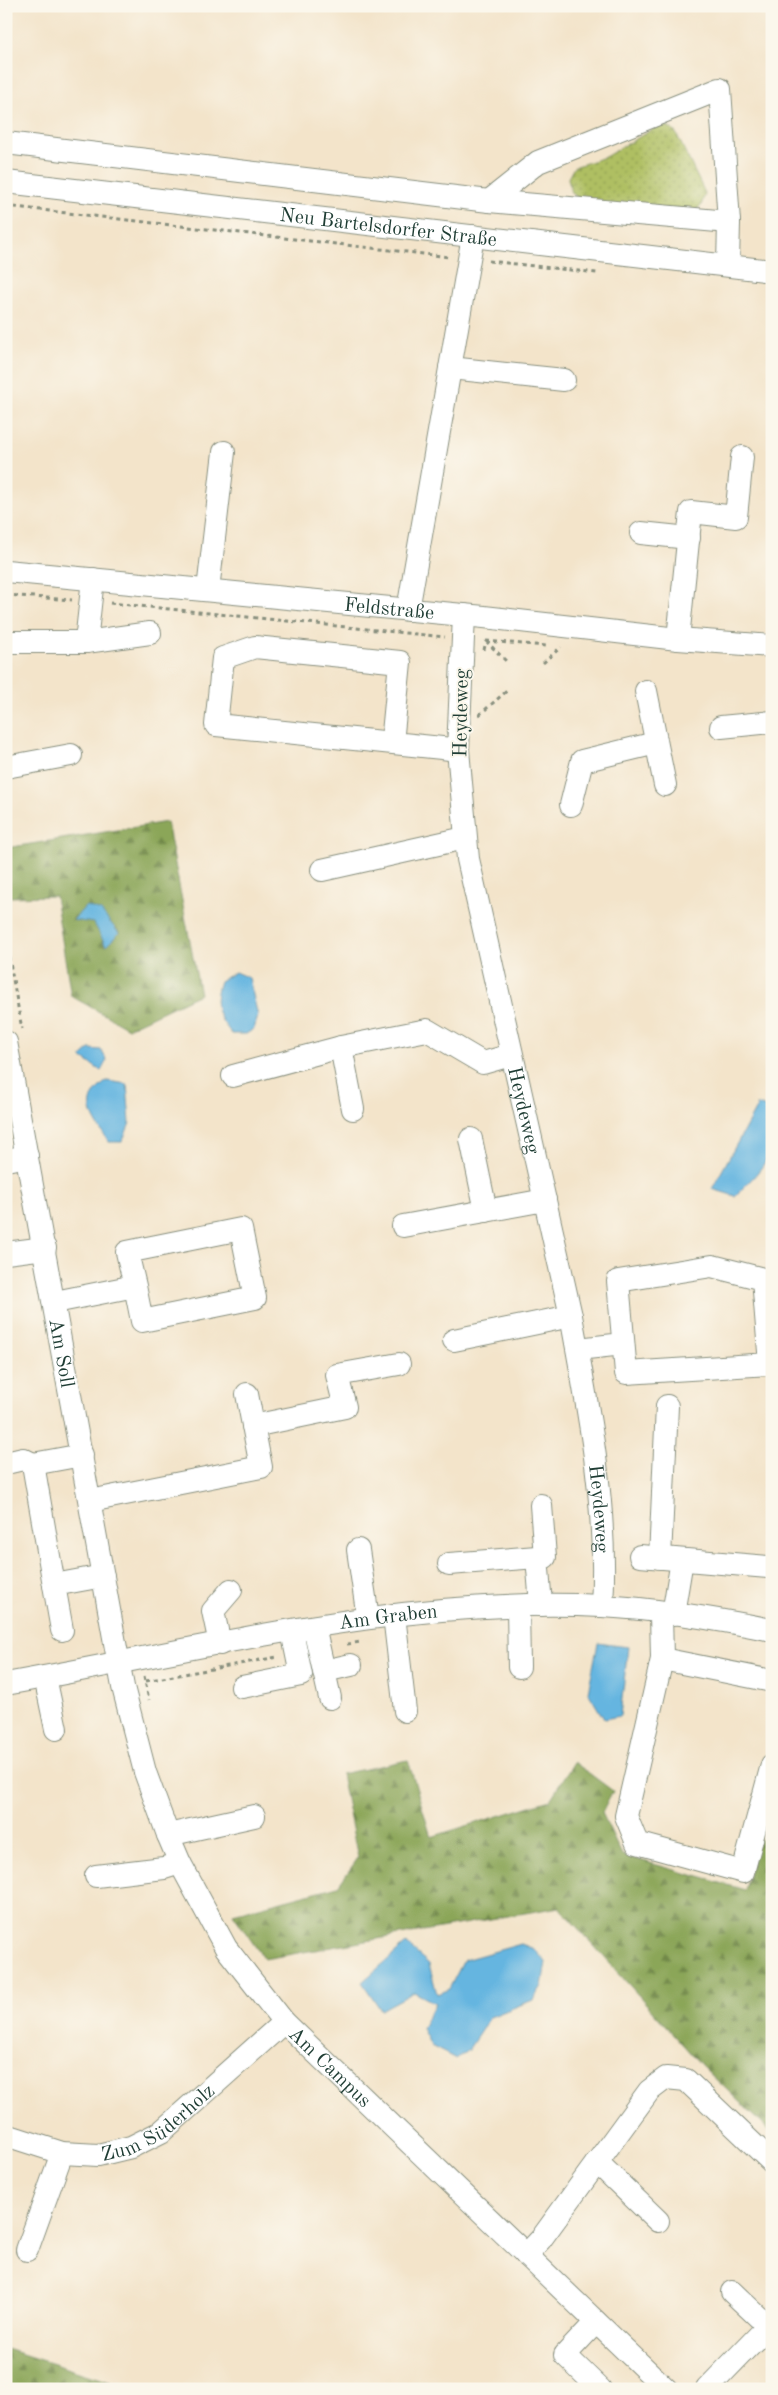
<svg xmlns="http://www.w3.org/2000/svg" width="778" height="2395" viewBox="0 0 778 2395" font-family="'Old Standard TT',serif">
	<defs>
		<pattern id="grass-dots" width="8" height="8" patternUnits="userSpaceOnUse" patternTransform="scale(1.25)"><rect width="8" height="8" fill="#afbf62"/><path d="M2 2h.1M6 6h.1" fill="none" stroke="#8e9c52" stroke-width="1.8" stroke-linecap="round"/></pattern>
		<pattern id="forest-firs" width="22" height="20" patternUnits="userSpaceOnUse" patternTransform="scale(1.25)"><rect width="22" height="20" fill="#8ba658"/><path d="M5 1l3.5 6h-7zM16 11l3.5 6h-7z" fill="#71884a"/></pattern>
	</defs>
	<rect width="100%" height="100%" fill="#fbf7ec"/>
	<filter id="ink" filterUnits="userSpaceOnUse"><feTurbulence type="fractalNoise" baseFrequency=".02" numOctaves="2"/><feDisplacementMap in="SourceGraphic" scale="10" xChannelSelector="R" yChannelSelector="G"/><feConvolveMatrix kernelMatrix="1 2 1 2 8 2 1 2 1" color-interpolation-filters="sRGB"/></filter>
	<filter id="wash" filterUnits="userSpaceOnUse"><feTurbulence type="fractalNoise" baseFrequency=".0096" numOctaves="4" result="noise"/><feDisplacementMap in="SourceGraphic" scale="20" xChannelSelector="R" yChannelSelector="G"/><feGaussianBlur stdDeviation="1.12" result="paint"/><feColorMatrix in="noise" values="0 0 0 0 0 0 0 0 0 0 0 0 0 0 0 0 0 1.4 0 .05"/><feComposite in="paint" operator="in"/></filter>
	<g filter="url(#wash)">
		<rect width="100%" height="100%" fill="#f3e4ca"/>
		<!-- grass -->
		<path fill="url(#grass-dots)" stroke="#677e4b" d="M658,126H668L676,133L705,193L701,206L690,215L581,203L571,191L568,178L574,167L605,157Z"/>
		<!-- forest -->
		<path fill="url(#forest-firs)" stroke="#557246" d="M167,822L200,994L128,1028L71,996L55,896L7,897L6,848Z
			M408,1760L431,1837L550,1800L574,1762L613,1791L602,1813L622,1855L745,1890L758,1839L772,1843V2133L703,2067L559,1907L264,1959L233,1914L338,1886L358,1858L341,1774Z
			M6,2349L110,2382L117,2389H6Z"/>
		<!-- water -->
		<path fill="#65b5e0" stroke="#42798a" d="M86,906L101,911L119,933L106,946L94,923L73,920Z
			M235,972L249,978L258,1016L254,1029L246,1034H232C217,1016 212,1005 220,981Z
			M90,1049L101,1050L107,1060L101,1071L81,1057Z
			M107,1081L127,1084L130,1123L122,1142H109C93,1118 78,1102 107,1081Z
			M758,1105L772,1110C772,1160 770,1161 735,1196L712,1189Z
			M598,1643L628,1647L620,1716L604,1719L588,1692Z
			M406,1944L429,1964L437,1994L449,1989L464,1960L521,1944L534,1949L546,1962L542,1986L533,2000L490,2017L468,2050L456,2059L431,2046L422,2028L435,2003L414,1992L381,2010L362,1982Z"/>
	</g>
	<g filter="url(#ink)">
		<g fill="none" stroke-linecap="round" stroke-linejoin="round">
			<!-- minor casing -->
			<g stroke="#89907f" stroke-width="24">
				<g id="minor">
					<path d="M6,143L489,201L729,222"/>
					<path id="s1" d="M6,182L772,271"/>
					<path d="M489,201L538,162L720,89L729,222L728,265"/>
					<path d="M450,368L564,380"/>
					<path d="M641,533L689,538"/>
					<path id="s2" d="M6,571L484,617L678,639L772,646"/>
					<path d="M208,590L224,452"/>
					<path d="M408,610L473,236"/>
					<path id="s3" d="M464,615L458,750L468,859L571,1316C589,1413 608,1508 602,1606"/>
					<path d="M678,639L691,512L736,517L742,457"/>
					<path d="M6,642H86L150,633"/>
					<path d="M86,642L93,579"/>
					<path d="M646,691L665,785"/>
					<path d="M721,727L772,722"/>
					<path d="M392,743L400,662L255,647L223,658L216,725L442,748L458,750"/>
					<path d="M6,767L71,755"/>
					<path d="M571,805L582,761L656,743"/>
					<path d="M322,870L465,838"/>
					<path id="s4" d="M6,1042L123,1687L145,1772L168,1835L180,1863L226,1948L284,2022L666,2389"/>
					<path d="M233,1076L341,1047"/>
					<path d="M353,1109L341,1047L427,1030L483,1063L511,1055"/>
					<path d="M471,1139L486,1211"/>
					<path d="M6,1160L27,1156"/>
					<path d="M403,1226L545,1200"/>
					<path d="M6,1253L45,1248"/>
					<path d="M712,1266L763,1279L770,1364L626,1373L618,1281Z"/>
					<path d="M55,1302L135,1286L142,1321L255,1298L241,1229L127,1252L135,1286"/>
					<path d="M454,1340L571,1316"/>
					<path d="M578,1349L623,1344"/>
					<path d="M253,1426L345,1407L337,1375L399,1364"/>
					<path d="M6,1463L23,1459L33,1464"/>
					<path d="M90,1501L261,1467L247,1394"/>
					<path d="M358,1550L368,1618"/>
					<path d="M640,1556L768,1567"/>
					<path d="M660,1558L667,1406"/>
					<path d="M449,1564L537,1557"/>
					<path d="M54,1585L33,1464L82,1455"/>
					<path d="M541,1605L537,1557H545L541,1505"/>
					<path d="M518,1606L519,1667"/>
					<path d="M661,1612L662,1659L626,1816L637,1843L743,1872L772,1765"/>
					<path d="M673,1614L682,1560"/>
					<path d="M394,1615L405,1711"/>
					<path d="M314,1627L330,1698"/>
					<path d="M62,1630L54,1585L103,1576"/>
					<path d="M220,1644L213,1611L231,1590"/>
					<path d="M662,1659L772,1681"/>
					<path d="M324,1671L351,1665"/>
					<path d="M45,1677L56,1729"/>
					<path id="s5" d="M6,1684C203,1649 401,1596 602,1606C659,1609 717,1619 772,1630"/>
					<path d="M242,1687L301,1675L292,1631"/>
					<path d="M168,1835L254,1816"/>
					<path d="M96,1876L164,1868L180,1863"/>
					<path id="s6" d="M6,2135L62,2153L98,2155L131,2147L161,2132L284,2022"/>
					<path d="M597,2162L658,2221"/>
					<path d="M27,2250L62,2153"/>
					<path d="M526,2255L541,2239L649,2091L666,2078L686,2080L772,2162"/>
					<path d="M732,2292L768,2326"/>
					<path d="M596,2322L565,2355L600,2389"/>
					<path d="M707,2389L772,2322"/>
				</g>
			</g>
			<!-- path -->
			<path stroke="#89907f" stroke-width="3" stroke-dasharray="4 4" stroke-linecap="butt" d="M6,206L450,257
				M489,261L597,273
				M6,595L72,600
				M110,603L445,637
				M486,641L547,646
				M486,641L508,663
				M484,650L486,641
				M543,663L561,647
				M479,715L509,689
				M6,941L22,1029
				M347,1644L361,1642
				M144,1676L149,1700
				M146,1681L277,1657"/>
			<!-- minor -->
			<use href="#minor" stroke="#fff" stroke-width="22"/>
		</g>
	</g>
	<g text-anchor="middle" stroke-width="4" stroke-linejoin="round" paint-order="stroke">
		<!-- street labels -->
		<g font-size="20" fill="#1f3d34" stroke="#fbf7ec">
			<text dy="7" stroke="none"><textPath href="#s1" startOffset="385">Neu Bartelsdorfer Straße</textPath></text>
			<text dy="7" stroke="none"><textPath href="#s2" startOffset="385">Feldstraße</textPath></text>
			<text transform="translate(460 713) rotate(-89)" y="7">Heydeweg</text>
			<text dy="7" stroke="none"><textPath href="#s3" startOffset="502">Heydeweg</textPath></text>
			<text dy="7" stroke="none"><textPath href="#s4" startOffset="316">Am Soll</textPath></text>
			<text dy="7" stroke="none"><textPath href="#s3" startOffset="908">Heydeweg</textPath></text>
			<text dy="7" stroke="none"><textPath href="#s5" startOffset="388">Am Graben</textPath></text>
			<text dy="7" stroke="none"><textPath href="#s4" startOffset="1096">Am Campus</textPath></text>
			<text dy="7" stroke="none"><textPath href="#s6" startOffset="164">Zum Süderholz</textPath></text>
		</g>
	</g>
	<!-- margin -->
	<rect width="778" height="2395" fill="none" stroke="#fbf7ec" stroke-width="25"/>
</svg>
